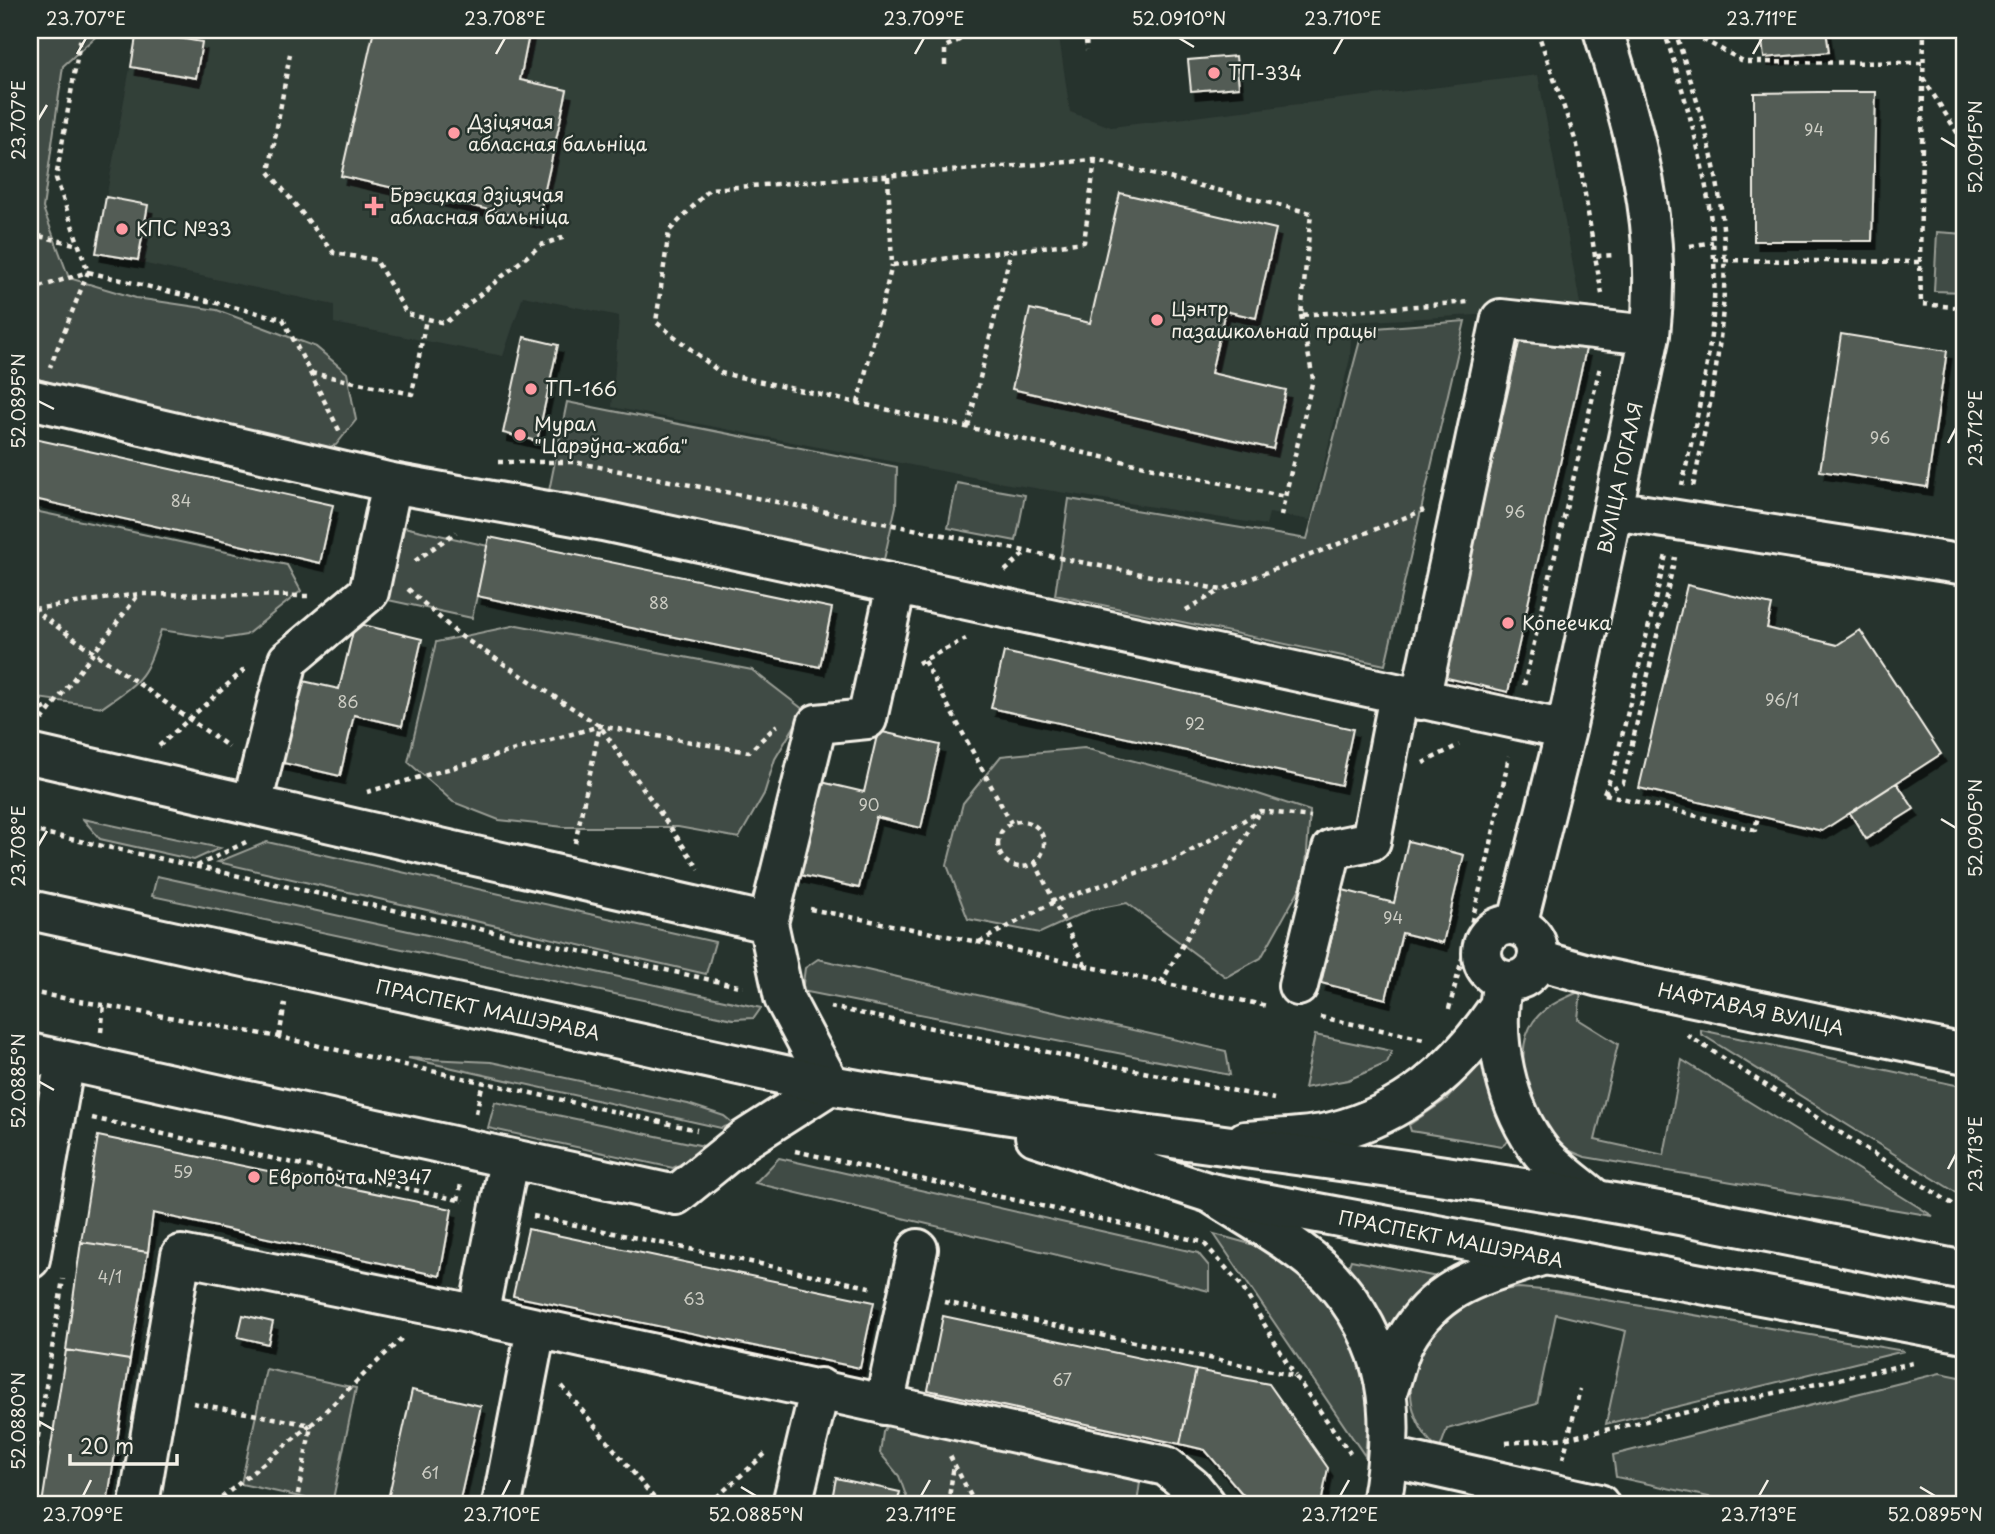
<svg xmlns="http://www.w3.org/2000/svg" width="1995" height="1534" viewBox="0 0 1995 1534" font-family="'Playpen Sans',sans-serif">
	<defs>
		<filter id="shadow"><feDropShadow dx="4.5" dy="8" stdDeviation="0" flood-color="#0009"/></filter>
	</defs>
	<rect width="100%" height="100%" fill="#26332d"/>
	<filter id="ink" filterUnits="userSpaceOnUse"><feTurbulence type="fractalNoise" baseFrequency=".0143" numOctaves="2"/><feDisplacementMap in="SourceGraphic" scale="14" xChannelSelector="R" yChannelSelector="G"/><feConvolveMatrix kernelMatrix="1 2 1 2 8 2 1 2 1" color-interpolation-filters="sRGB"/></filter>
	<g filter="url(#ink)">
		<!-- built -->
		<path fill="#333f39" d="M137,30H1058L1070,112L1111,127L1538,75L1581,309L1352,322L1350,358L1310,520L1269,513L1266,525L1003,483L612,407L619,316L523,296L503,356L334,323V305L96,253Z"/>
		<!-- green -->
		<path fill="#414b45" stroke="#9a9e96" stroke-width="2" d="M30,30H103L63,66L43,208L69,278L136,298L217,310L316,347L347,373L356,420L336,445L312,452L30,377Z
			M1937,232L1965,234V292L1934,291Z
			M1465,321L1385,665L1055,595L1069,499L1307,539L1363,329Z
			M567,402L897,467L896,506L883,564L548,496Z
			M957,483L1025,495L1016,541L948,528Z
			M30,510L287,565L301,591L246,635L222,639L161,630C145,678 144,678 103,707L30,697Z
			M404,527L488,546L472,618L388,600Z
			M517,625L752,670L804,710L775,759L764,794L739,838L678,827H564L499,820L453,802L408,762L436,642Z
			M1084,748L1243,789L1310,811L1305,879L1261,958L1226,977L1127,903L1090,910L1040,933L968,919L947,865L963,803L1001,756Z
			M83,819L220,848L194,860L100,839Z
			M267,842L715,942L706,974L218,862Z
			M157,876L761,1008L754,1018L733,1019L152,896Z
			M818,959L1226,1051L1230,1075L802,991L805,968Z
			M1581,991L1578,1019L1618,1044L1595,1140L1664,1155L1682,1060L1933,1216L1585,1157C1576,1153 1564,1150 1557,1142C1530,1115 1507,1046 1539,1015C1550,1004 1567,997 1581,991Z
			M1701,1030L1965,1087V1198L1701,1034Z
			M1315,1035L1392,1051L1387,1063L1348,1080L1304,1088Z
			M408,1058L491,1062L688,1104L724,1116L734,1124L721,1128Z
			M1484,1064L1491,1096L1510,1140L1502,1146L1411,1131L1409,1125L1447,1099L1473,1069Z
			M495,1102L713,1148L673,1168L488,1128Z
			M779,1158L1198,1253L1209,1266V1291L755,1183Z
			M1214,1234L1265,1248L1329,1298L1365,1366L1370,1398L1365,1456Z
			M1351,1260L1442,1278L1391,1334L1384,1333L1371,1296L1348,1268Z
			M1519,1288L1554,1291L1904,1351L1606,1424L1626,1331L1556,1314L1537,1404L1447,1429L1439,1451C1400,1413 1403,1365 1439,1326C1445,1319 1453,1308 1462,1303C1479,1294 1500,1290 1519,1288Z
			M266,1369L356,1388L332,1504L241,1484Z
			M1940,1373L1965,1378V1504H1741L1616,1477L1613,1455Z
			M920,1423L1099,1463L1140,1482L1137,1504H909L899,1476L880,1453L883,1432L887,1425Z"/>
		<!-- building -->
		<path fill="#525c55" stroke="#f4f1e8" stroke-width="2" filter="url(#shadow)" d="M374,30H530L520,80L567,90L538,221L341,176Z
			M1793,30H1826L1829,52L1764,58L1761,32Z
			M137,31L202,42L196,78L131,67Z
			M1236,56L1239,87L1191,91L1188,60Z
			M1819,92H1876L1872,241H1754V93Z
			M1120,193L1276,229L1256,318L1225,311L1211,373L1286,390L1273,449L1012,389L1030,309L1090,323Z
			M106,197L148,205L138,260L96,253Z
			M1521,334L1586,349L1508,692L1443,677Z
			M1841,334L1947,351L1927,487L1820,471Z
			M524,337L558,345L537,441L503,433Z
			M30,438L333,505L320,563L30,498Z
			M489,537L832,608L820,667L477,596Z
			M1687,585L1772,605L1767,628L1837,645L1860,630L1941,754L1822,831L1639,788Z
			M355,623L422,639L402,726L354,715L340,776L275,761L294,679L339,689Z
			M1004,652L1353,729L1341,785L991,708Z
			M878,731L940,745L921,828L876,817L859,888L796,874L817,781L864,792Z
			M1897,783L1914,809L1866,839L1850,813Z
			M1408,841L1464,855L1443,943L1402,933L1386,999L1321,983L1343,890L1394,903Z
			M98,1136L452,1209L440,1276L153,1213L148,1252L81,1242Z
			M528,1229L874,1302L860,1368L513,1296Z
			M81,1242L148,1252L130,1360L66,1350Z
			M243,1315L273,1322L268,1344L238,1337Z
			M943,1316L1196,1370L1180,1444L928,1390Z
			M66,1350L130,1360L107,1504H42Z
			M1196,1370L1269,1384L1328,1468L1321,1504H1251L1205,1450L1180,1444Z
			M412,1390L481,1406L459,1504H387Z
			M836,1478L900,1492L897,1504H831Z"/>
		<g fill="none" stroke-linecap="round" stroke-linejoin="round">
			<!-- minor casing -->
			<g stroke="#f4f1e8" stroke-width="44">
				<path id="minor" d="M30,399L392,483L603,521L1566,730
					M1613,510L1965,565
					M1420,700L1501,319L1650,335
					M30,754L768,923
					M252,804L288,660L369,592L392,483
					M1482 953a28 28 0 1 1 56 0a28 28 0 1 1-56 0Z
					M1517,925L1566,730L1650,335C1663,224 1635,134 1603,30
					M1538,960L1599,977L1965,1054
					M1503,982C1491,1037 1506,1108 1542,1153C1557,1170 1579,1185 1596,1200
					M1298,986L1332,849L1371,841L1399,695
					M30,1053L676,1195L744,1140L830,1085L784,998L768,923L817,724L867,719L896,586
					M1245,1141C1273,1138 1304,1139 1332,1132C1405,1114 1456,1069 1497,1009
					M1210,1193C1246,1217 1298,1244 1328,1275C1392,1343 1397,1417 1381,1504
					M30,1259L65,1061
					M478,1316L509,1161
					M1388,1390C1394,1374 1397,1354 1406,1339C1438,1283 1485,1275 1541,1256
					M884,1405L918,1249
					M1390,1457L1599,1504
					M139,1504L181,1255L436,1306L1166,1466L1192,1487L1206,1504
					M502,1504L536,1329
					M792,1504L820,1388"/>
			</g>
			<!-- major casing -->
			<g stroke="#f4f1e8" stroke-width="44">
				<path id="major" d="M30,910L830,1085C1084,1132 1342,1156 1596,1200C1720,1221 1842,1247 1965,1271
					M1035,1136L1210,1193L1965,1333"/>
			</g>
			<!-- path -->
			<path stroke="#f4f1e8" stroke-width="4.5" stroke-dasharray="5 5" stroke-linecap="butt" d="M82,30L56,178L88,272L283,319L341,434
				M1085,30L1087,50
				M1537,30L1577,145L1595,256
				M1664,30C1687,104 1711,180 1714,259C1718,335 1698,411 1682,485
				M1675,30C1692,86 1712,142 1720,201C1734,297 1713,393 1693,487
				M1685,30L1745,62L1923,63
				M290,54L269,172L334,253L376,260L407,314L445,323L541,245L565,237
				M945,65V47L959,40V30
				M1923,78L1965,145
				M888,176L892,265L1084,242L1095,160
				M30,234L79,245
				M1690,246L1713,242
				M1714,260L1920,262L1921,304L1965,308
				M1920,262L1924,30
				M30,290L88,272L50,367
				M1602,294L1595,256L1615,255
				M1301,315L1313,379L1285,497L721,373L656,322L669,231L710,189L1095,160L1311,213L1301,315L1469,302
				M311,373L412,394L426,319
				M858,403L892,265
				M968,427L1011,251
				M498,462H574L1222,590L1424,510
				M1281,516L1285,497
				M1964,529L1965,516
				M415,561L456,532
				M1005,571L1026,552
				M408,589L459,635L600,726L699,869
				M32,609L229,747
				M34,609L139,594L308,596
				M1186,610L1221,590
				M924,661L1011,823
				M918,663L966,639
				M30,679L46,713
				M1524,685L1600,367
				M42,720L139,594
				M159,746L246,668
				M1423,763L1459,745
				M367,792L600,726L749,752L777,725
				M1604,793L1623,783L1675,557
				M1604,793L1614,769L1666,555
				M1605,794L1755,830L1758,816
				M998 844a23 23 0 1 1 46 0a23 23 0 1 1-46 0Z
				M30,830L743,987
				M575,843L600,726
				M1035,862L1085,965
				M197,866L246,842
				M810,909L978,942L1267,1006
				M979,942L1056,901L1177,859L1260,811L1311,817
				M1161,983L1258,814
				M30,992L279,1037L697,1130
				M830,1007L1274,1099
				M1449,1009L1488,858L1509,756
				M1320,1017L1424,1039
				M101,1032L104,1005
				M1687,1035L1965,1212
				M279,1037L285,1003
				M476,1113L483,1082
				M92,1118L463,1201
				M795,1151L1203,1242L1241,1285L1295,1376
				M458,1200L461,1184
				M533,1216L874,1288
				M944,1302L1295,1376L1350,1453
				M562,1386L659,1504
				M193,1403L311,1425L402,1338
				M1506,1443L1568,1438L1913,1363
				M950,1456L975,1504
				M1563,1459L1580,1389
				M30,1487L63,1279
				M214,1504L310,1425
				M296,1504L311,1426
				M709,1504L766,1453
				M948,1504L954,1465"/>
			<!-- minor -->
			<use href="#minor" stroke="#26332d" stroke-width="38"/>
			<!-- major -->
			<use href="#major" stroke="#26332d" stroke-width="38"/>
		</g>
	</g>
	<!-- ticks -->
	<path fill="none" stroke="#f4f1e8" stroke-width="2.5" d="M1179,38L1194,47M77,54L86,38M496,54L505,38M915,54L924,38M1334,54L1343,38M1753,54L1762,38M38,120L47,105M1941,138L1956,147M38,401L54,409M1948,443L1956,428M1941,819L1956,828M38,846L47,831M38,1081L54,1090M1948,1169L1956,1154M38,1421L54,1430M741,1487L756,1496M1920,1487L1935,1496M83,1496L91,1480M502,1496L510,1480M921,1496L930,1480M1340,1496L1349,1480M1759,1496L1768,1480"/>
	<!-- markers -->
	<g fill="#ff9aa2" stroke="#26332d" stroke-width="2.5">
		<circle cx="1214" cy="73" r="7"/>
		<circle cx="454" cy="133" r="7"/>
		<path d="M370.5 195.5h7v7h7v7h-7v7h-7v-7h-7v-7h7z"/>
		<circle cx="122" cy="229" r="7"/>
		<circle cx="1157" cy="320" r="7"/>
		<circle cx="531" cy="389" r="7"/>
		<circle cx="520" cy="435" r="7"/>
		<circle cx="1508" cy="623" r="7"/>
		<circle cx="254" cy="1177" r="7"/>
	</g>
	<g text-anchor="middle" stroke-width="5" stroke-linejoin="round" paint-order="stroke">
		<!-- number labels -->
		<g font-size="16" fill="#ccccc3">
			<text x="1814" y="136">94</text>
			<text x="1880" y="444">96</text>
			<text x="181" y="507">84</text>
			<text x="1515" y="518">96</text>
			<text x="659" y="609">88</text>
			<text x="1782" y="706">96/1</text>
			<text x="348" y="708">86</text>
			<text x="1195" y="730">92</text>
			<text x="869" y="811">90</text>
			<text x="1393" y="924">94</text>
			<text x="183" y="1178">59</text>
			<text x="110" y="1283">4/1</text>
			<text x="694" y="1305">63</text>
			<text x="1062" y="1386">67</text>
			<text x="430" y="1479">61</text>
		</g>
		<!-- poi labels -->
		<g font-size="19" fill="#f4f1e8" stroke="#26332d" text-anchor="start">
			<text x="1228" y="80">ТП-334</text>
			<text x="468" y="129">Дзіцячая<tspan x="468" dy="22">абласная бальніца</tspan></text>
			<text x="390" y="202">Брэсцкая дзіцячая<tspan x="390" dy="22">абласная бальніца</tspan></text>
			<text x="136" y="236">КПС №33</text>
			<text x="1171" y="316">Цэнтр<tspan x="1171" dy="22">пазашкольнай працы</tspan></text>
			<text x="545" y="396">ТП-166</text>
			<text x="534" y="431">Мурал<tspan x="534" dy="22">"Царэўна-жаба"</tspan></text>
			<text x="1522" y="630">Копеечка</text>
			<text x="268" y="1184">Европочта №347</text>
		</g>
		<!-- street labels -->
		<g font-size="19" fill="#f4f1e8" stroke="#26332d">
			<text transform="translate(1620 478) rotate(-78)" y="7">ВУЛІЦА ГОГАЛЯ</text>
			<text transform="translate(1751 1009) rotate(12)" y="7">НАФТАВАЯ ВУЛІЦА</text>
			<text transform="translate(488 1010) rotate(12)" y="7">ПРАСПЕКТ МАШЭРАВА</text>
			<text transform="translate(1451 1239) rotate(11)" y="7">ПРАСПЕКТ МАШЭРАВА</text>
		</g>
	</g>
	<!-- margin -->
	<rect width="1995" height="1534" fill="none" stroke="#26332d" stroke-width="77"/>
	<!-- scale -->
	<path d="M70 1454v10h107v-10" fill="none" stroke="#f4f1e8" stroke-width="3.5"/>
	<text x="80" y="1454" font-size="21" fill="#f4f1e8" stroke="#26332d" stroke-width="5" paint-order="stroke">20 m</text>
	<rect x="38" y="38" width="1918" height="1458" fill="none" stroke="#f4f1e8" stroke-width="2.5"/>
	<g font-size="18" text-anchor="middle" fill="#f4f1e8">
		<text x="86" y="25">23.707°E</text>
		<text x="505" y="25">23.708°E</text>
		<text x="924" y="25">23.709°E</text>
		<text x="1179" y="25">52.0910°N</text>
		<text x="1343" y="25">23.710°E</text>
		<text x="1762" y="25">23.711°E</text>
		<text transform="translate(19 120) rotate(-90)" y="6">23.707°E</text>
		<text transform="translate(1976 147) rotate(-90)" y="6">52.0915°N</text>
		<text transform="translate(19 401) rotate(-90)" y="6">52.0895°N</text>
		<text transform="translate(1976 428) rotate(-90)" y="6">23.712°E</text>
		<text transform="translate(1976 828) rotate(-90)" y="6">52.0905°N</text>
		<text transform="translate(19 846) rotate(-90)" y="6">23.708°E</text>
		<text transform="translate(19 1081) rotate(-90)" y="6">52.0885°N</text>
		<text transform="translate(1976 1154) rotate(-90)" y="6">23.713°E</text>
		<text transform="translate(19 1421) rotate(-90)" y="6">52.0880°N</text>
		<text x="83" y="1521">23.709°E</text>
		<text x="502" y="1521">23.710°E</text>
		<text x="756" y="1521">52.0885°N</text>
		<text x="921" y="1521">23.711°E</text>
		<text x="1340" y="1521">23.712°E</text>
		<text x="1759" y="1521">23.713°E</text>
		<text x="1935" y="1521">52.0895°N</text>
	</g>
</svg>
